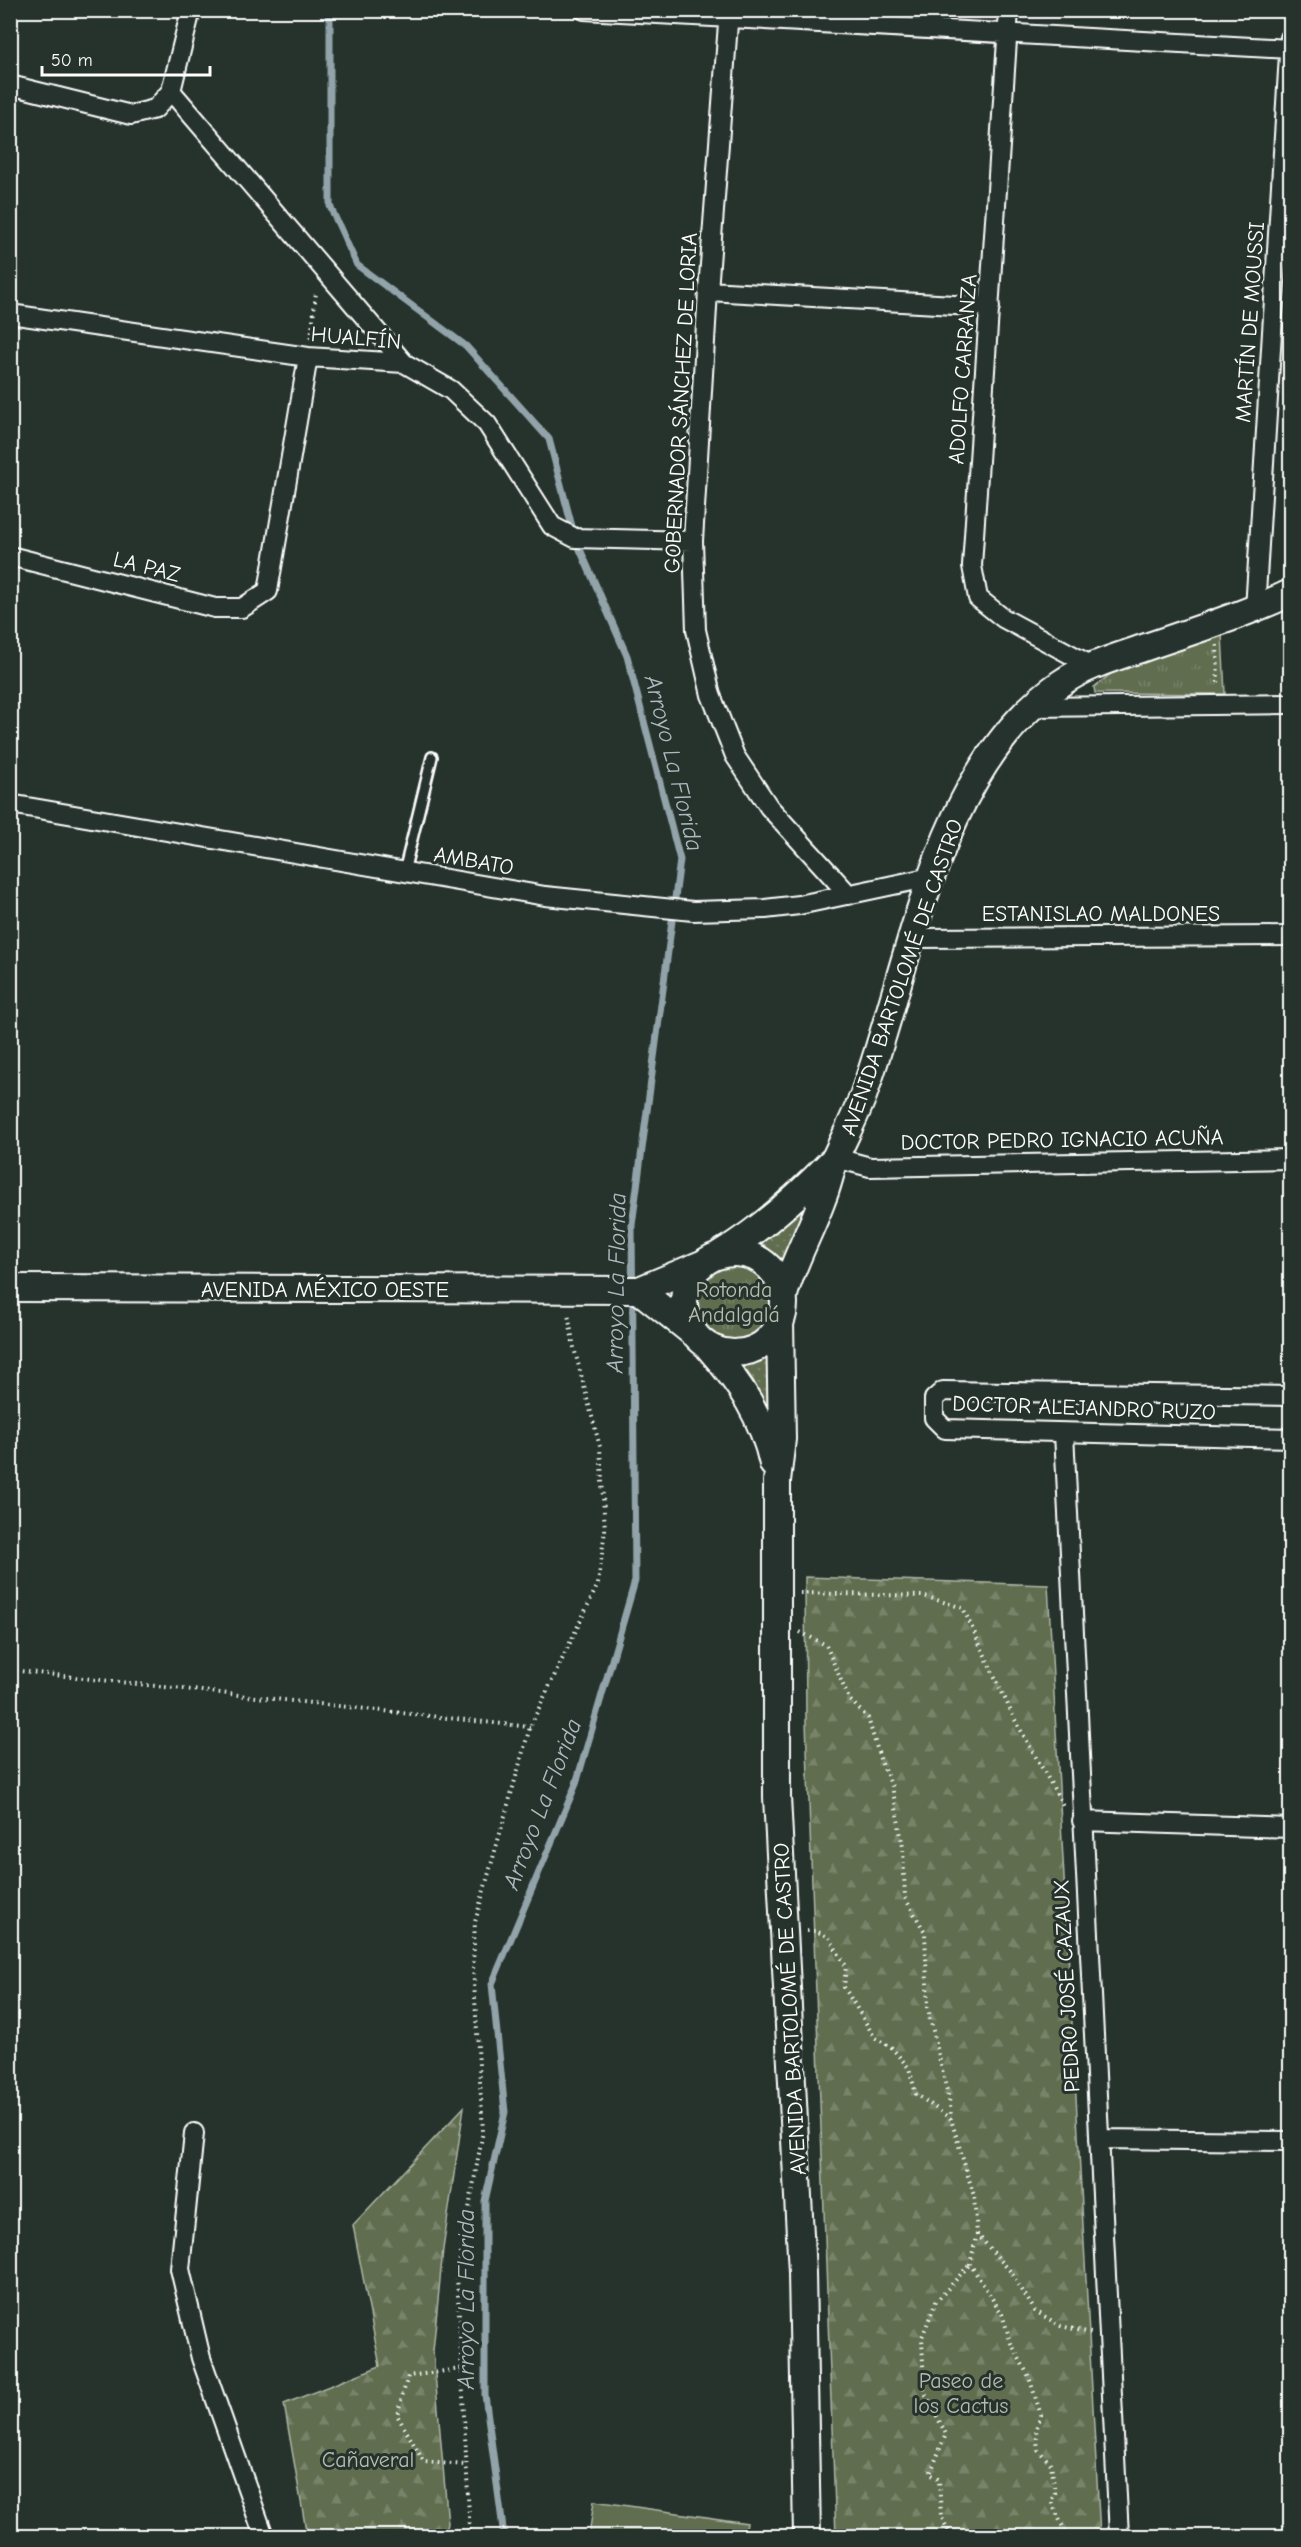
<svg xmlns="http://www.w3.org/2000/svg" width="1301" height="2547" viewBox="0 0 1301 2547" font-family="'Comic Neue',sans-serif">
	<defs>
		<pattern id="grass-dots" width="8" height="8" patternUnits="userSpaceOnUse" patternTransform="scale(1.5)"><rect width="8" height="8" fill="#606d4f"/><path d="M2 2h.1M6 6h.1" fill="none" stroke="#788369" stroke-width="1.8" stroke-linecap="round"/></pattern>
		<pattern id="forest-firs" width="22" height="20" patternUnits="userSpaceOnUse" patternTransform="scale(1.5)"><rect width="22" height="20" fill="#606d4f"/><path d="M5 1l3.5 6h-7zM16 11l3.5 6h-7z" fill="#788369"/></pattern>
		<pattern id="park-tufts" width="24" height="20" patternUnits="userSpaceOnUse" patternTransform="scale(1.5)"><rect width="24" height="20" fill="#606d4f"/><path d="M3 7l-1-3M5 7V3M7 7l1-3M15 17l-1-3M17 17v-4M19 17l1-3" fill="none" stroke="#788369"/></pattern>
	</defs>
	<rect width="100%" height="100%" fill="#26332d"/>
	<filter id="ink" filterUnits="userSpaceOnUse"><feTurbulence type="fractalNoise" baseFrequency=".0167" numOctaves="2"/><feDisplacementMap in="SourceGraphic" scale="12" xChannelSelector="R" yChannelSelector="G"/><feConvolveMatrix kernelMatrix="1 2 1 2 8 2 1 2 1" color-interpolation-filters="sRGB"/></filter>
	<g filter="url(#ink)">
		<!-- grass -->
		<path fill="url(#grass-dots)" stroke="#b0b6a7" stroke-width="1.5" d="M812,1195L785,1262L760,1242Z
			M768,1358L769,1411L753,1380L742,1365Z"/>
		<!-- forest -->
		<path fill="url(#forest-firs)" stroke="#b0b6a7" stroke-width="1.5" d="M805,1577L1048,1585L1100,2536H836L806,1721Z
			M464,2107L443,2249L433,2351L448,2524L444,2536H307L284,2404L380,2366L353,2225Z"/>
		<!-- park -->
		<path fill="url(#park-tufts)" stroke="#b0b6a7" stroke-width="1.5" d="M1222,634L1225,694L1095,693L1094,687L1112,673Z
			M696 1301a38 38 0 1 1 76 0a38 38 0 1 1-76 0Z"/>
		<!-- pitch -->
		<path fill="#606d4f" stroke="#b0b6a7" stroke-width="1.5" d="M594,2501L747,2523L745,2536H589Z"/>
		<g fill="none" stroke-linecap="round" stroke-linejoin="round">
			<!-- stream -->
			<path stroke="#92a3a9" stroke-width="7" d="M326,10L330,19V206L357,265L466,346L549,439L575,538L627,656L680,860L632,1225L635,1581L576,1784L492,1984L505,2112L485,2201V2395L504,2536"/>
			<!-- lane casing -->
			<g stroke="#fff" stroke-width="14">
				<path id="lane" d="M404,872L432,757"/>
			</g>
			<!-- street casing -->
			<g stroke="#fff" stroke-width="22">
				<path id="street" d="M584,10L1290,49
					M729,10L708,291L693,541L696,630L711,695L735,756L769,807L849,895
					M1009,10L972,566L978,598L1003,618L1092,666
					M10,85L131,115L155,109L171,91L191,10
					M171,91L404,363
					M708,291L990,307
					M10,314L308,357L404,363L451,390L487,424L552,526L575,538L693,541
					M10,556L215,608H242L268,591L308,357
					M1255,610L1290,38
					M1032,707L1290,704
					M10,804L545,896L693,911L765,909L799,905L931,877
					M913,938L1290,936
					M836,1158L870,1167L1290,1159
					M1290,1396L943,1391L934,1399V1418L945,1429L1290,1438
					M1064,1433L1119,2536
					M1082,1821L1290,1828
					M194,2133L180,2269L201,2358L264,2536
					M1099,2139L1290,2141"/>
			</g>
			<!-- secondary casing -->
			<g stroke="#fff" stroke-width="30">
				<path id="secondary" d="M684 1303a50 50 0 1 1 100 0a50 50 0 1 1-100 0Z
					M720,1254C762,1229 798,1196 831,1162
					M10,1288L639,1290L704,1263
					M639,1290L693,1333
					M784,1295C793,1262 810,1233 822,1200C828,1186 831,1170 836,1156C845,1136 855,1117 863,1096C912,961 935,770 1061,683C1087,665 1117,657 1146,647C1195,630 1244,615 1290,593
					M780,1321L782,1439L777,1481V1797L802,2273L807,2536
					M709,1348C740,1383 763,1418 773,1464"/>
			</g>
			<!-- path -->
			<path stroke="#fff" stroke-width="4" stroke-dasharray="1.5 4.5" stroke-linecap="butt" d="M311,338L316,292
				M1217,645L1218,686
				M800,1593L924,1596L963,1608L1014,1718L1063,1805
				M800,1632L826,1645L849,1699L868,1718L881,1762L892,1786L903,1847L905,1898L925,1932L928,2009L950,2104L951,2119
				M10,1670L530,1727
				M807,1931H815L828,1936L846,1966L844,1987L875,2038L891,2047L909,2068L916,2094L951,2119L974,2196L977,2234L1011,2272L1035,2311L1061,2326L1091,2333
				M977,2234L970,2264L1002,2314L1011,2343L1029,2377L1041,2415L1036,2430L1038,2450L1051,2464L1055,2493L1051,2501L1067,2536
				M461,2369L408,2376L397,2415L424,2462L467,2465
				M470,2536L457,2275L483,2131L473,1966L475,1922L530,1727L598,1584L605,1530L600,1447L574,1348L568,1314
				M951,2536L941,2516L939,2479L930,2474L946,2434L924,2391L922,2337L936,2302L970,2264"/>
			<!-- lane -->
			<use href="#lane" stroke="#26332d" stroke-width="9"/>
			<!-- street -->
			<use href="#street" stroke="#26332d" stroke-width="18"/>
			<!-- secondary -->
			<use href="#secondary" stroke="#26332d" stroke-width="26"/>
		</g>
	</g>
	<g text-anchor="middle" stroke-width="6" stroke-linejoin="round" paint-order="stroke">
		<!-- street labels -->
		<g font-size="22" fill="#fff" stroke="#26332d">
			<text transform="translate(1249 322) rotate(-86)" y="8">MARTÍN DE MOUSSI</text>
			<text transform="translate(356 337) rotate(5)" y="8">HUALFÍN</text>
			<text transform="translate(962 369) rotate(-86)" y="8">ADOLFO CARRANZA</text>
			<text transform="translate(680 403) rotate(-87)" y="8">GOBERNADOR SÁNCHEZ DE LORIA</text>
			<text transform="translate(147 566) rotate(14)" y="8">LA PAZ</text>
			<text transform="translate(474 860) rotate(10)" y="8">AMBATO</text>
			<text x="1101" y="921">ESTANISLAO MALDONES</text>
			<text transform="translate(901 977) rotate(-71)" y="8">AVENIDA BARTOLOMÉ DE CASTRO</text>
			<text transform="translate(1062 1139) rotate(-1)" y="8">DOCTOR PEDRO IGNACIO ACUÑA</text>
			<text x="325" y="1297">AVENIDA MÉXICO OESTE</text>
			<text transform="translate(1084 1407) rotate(2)" y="8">DOCTOR ALEJANDRO RUZO</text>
			<text transform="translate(1066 1986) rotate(-93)" y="8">PEDRO JOSÉ CAZAUX</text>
			<text transform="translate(789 2009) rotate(-93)" y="8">AVENIDA BARTOLOMÉ DE CASTRO</text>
		</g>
		<!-- park labels -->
		<g font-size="22" fill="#b7bdb0" stroke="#26332d">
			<text x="734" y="1297">Rotonda<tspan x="734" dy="25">Andalgalá</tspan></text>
			<text x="961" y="2388">Paseo de<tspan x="961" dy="25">los Cactus</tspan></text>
			<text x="368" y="2467">Cañaveral</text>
		</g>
		<!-- water labels -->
		<g font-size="24" font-style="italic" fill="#aebabf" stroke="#26332d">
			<text transform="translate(674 763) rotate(76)" y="8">Arroyo La Florida</text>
			<text transform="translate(616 1283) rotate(-89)" y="8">Arroyo La Florida</text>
			<text transform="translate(542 1804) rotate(-69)" y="8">Arroyo La Florida</text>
			<text transform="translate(466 2299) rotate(-90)" y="8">Arroyo La Florida</text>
		</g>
	</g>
	<!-- margin -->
	<rect width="1301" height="2547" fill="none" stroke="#26332d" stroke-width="36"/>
	<rect x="18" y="18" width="1265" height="2511" fill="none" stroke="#fff" stroke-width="2" filter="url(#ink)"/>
	<!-- scale -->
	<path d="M42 66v9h168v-9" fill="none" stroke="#ffffff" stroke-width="3"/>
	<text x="51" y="66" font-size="18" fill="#ffffff" stroke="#26332d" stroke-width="4.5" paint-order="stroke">50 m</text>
</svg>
